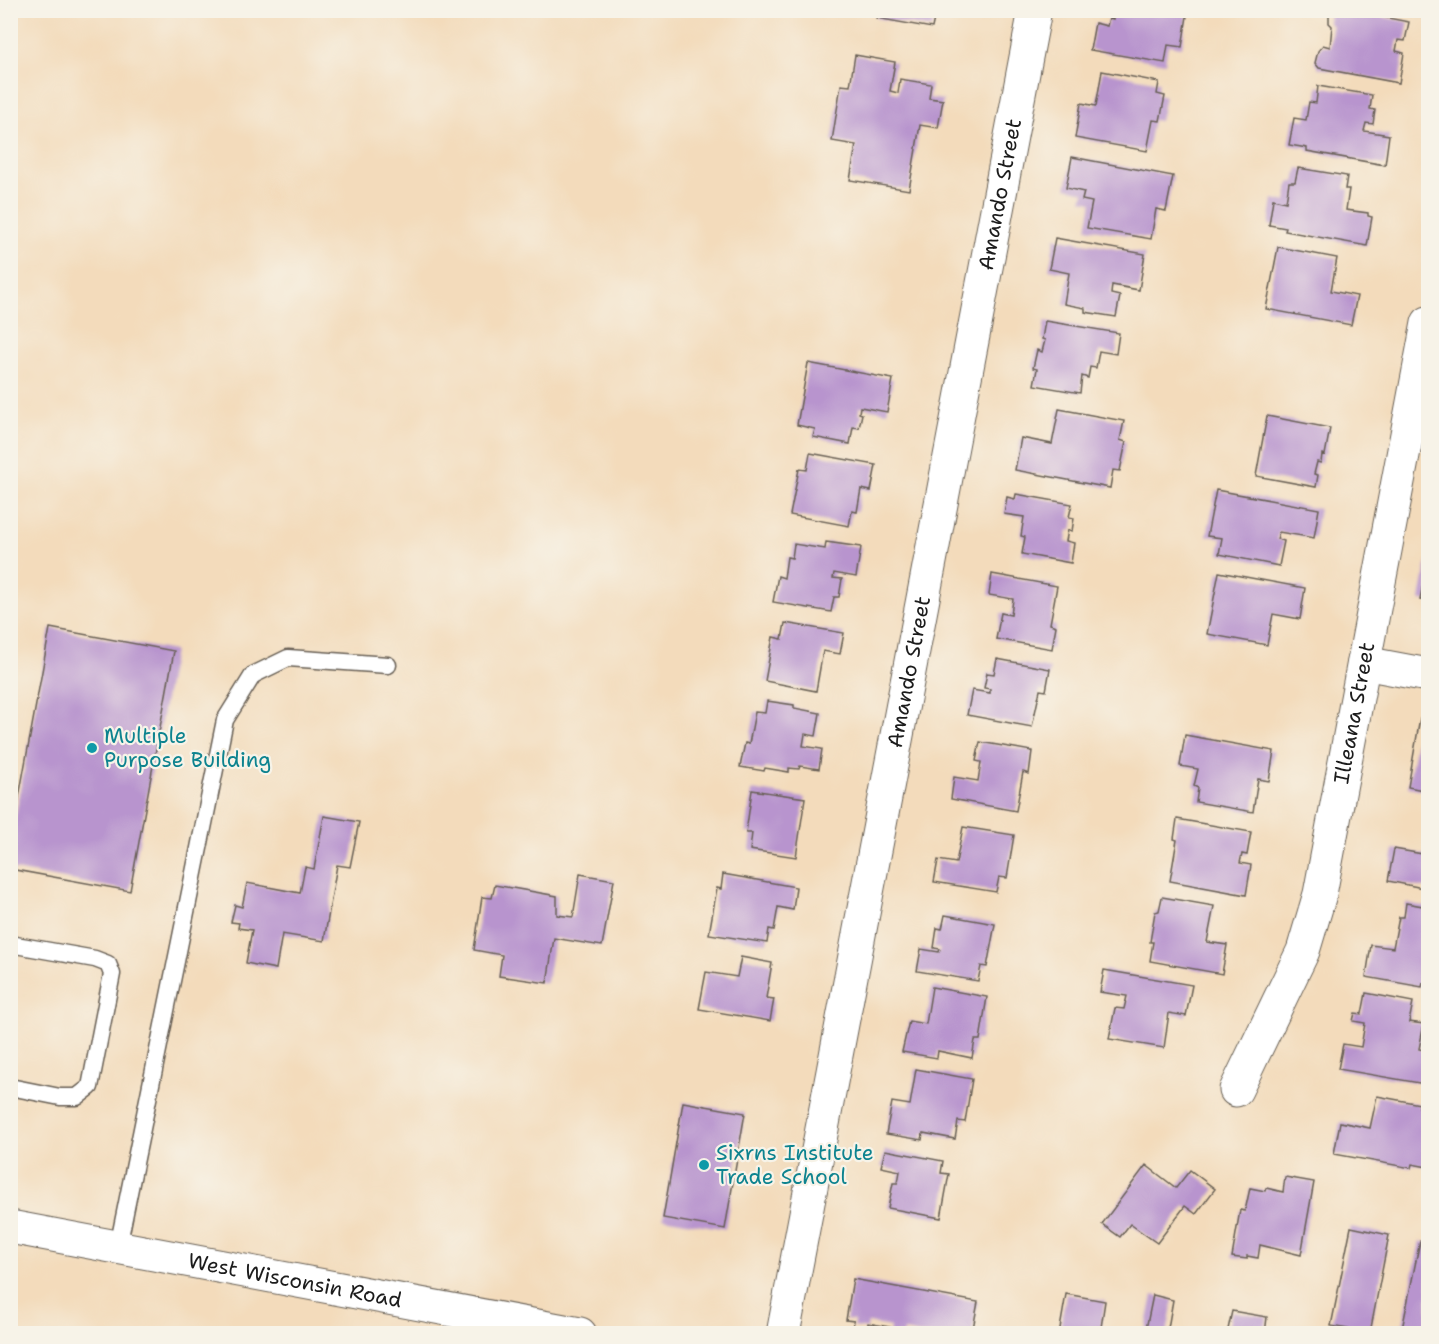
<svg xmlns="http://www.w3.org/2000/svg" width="1439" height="1344" viewBox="0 0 1439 1344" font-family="'Shantell Sans',sans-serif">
	<rect width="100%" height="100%" fill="#f7f3e8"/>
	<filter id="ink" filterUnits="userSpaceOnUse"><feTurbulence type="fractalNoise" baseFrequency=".0167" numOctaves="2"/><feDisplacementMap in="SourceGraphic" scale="12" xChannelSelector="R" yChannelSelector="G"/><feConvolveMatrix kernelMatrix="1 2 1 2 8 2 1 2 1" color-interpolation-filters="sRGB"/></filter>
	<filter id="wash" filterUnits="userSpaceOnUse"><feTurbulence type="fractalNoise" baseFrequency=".008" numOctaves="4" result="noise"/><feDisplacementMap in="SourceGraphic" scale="24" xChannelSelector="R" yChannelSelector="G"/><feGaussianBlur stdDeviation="1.35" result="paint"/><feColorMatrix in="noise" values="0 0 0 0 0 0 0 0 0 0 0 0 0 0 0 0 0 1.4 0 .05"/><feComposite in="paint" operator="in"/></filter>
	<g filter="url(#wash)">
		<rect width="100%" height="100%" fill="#f3dbbb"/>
		<g id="blocks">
			<!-- building -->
			<path fill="#b894ce" d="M877,10H939L938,14H935L932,28L876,18Z
				M1114,10H1188L1182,47L1168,45L1165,63L1090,50L1095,23L1107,26L1109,18L1113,19Z
				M1329,10H1347L1409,22L1405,41L1398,40L1396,51L1404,53L1399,83L1319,68L1315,63L1318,51L1323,45L1330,47L1332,26L1329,23Z
				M855,55L895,62L890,91L898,93L900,79L931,84L929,98L943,100L938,128L920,125L909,190L850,180L856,145L832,141L841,85L850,86Z
				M1102,71L1159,82L1157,94L1165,96L1160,121L1153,120L1147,151L1075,138L1081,103L1096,106Z
				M1318,86L1372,95L1370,109L1375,110L1373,124L1366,123L1364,131L1389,135L1385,165L1307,151V148L1289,145L1294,118L1306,120L1309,102L1316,103Z
				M1072,157L1173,176L1166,211L1156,209L1151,239L1087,228L1092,202L1082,200L1084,192L1066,188Z
				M1298,168L1347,176L1345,189H1349L1346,210L1368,213V216L1372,217L1367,246L1285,231L1286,228L1269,225L1273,199L1286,202L1289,182H1295Z
				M1055,238L1145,254L1139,290L1112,285L1111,294L1120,296L1116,317L1085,312V308L1064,304L1069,273L1049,269Z
				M1278,247L1337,258L1331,291L1357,296L1351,325L1266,309Z
				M1045,321L1119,333L1116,354L1099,351L1096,368L1090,367L1088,378L1082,376L1080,393L1034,385L1037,369L1033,368L1037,350L1042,352L1045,340L1042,339Z
				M808,363L893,379L887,412L860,407L859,413L862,414L859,428L853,427L850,444L813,437L815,429L797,425Z
				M1059,409L1124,421L1120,440L1126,442L1120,471L1113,470L1110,488L1015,470L1021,438L1052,444Z
				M1267,416L1330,428L1325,455L1322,454L1321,463L1317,462L1314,474L1318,475L1316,487L1256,476Z
				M810,453L876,465L871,491L861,489L857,512L852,511L849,526L790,515L799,469L807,470Z
				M1216,490L1319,509L1314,538L1279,532L1277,539L1284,541L1279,566L1219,554L1222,538L1207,536Z
				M1016,494L1072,504L1069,517L1074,518L1072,531L1068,530L1066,541L1074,543L1071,563L1022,554L1025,537L1021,536L1024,517L1004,514L1007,497L1015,499Z
				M826,542L861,547L856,577L834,573L833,578L842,579L839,597H834L831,612L773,602L778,576L784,578L787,557L792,558L794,544L825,549Z
				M1427,561H1428V601L1420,600Z
				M1219,572L1305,588L1300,619L1273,614L1267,645L1207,634Z
				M992,574L1057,586L1050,624L1056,626L1052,649L996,639L1001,613L1011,615L1013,599L989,595Z
				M785,623L844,633L840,654L823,651L816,691L765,681L773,637L782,639Z
				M50,628L174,651L130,891L10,869V846Z
				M997,659L1050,669L1046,691L1040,690L1032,727L967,715L972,690L990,693V689L984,688L987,673L994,674Z
				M767,701L794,705V708L820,713L816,736L805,734L803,746L822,749L819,769L800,766L799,769L789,768V772L765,768L764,771L740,767L745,743L749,744L755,712L765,713Z
				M1420,718L1428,719V791L1408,787Z
				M1185,735L1274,751L1269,781L1258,779L1253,812L1196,802L1198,788L1194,786L1198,769L1180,766Z
				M980,742L1032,751L1029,774L1023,772L1016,811L951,799L954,777L978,781L981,762L976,761Z
				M752,790L805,798L796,857L750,850L752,833H746Z
				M324,816L359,822L350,867L337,865L324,941L282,934L276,969L246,963L252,930L238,928L239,923L231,922L235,905L242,907L247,883L300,893L305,867L314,869Z
				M1177,819L1251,832L1247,855L1242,854L1240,863L1251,865L1246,895L1170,881L1177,840L1174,839Z
				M963,827L1014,835L1007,878L999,877L996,892L934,882L938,860L956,863Z
				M1394,849L1428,855V889L1388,881Z
				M580,874L614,880L602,946L554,938L547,983L499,976L502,955L474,950L482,897L492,898L495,885L557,896V915L573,917Z
				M723,874L796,887L793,910L778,907L774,930L769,929L767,943L709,934L717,888L721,889Z
				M1162,897L1214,906L1207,942L1227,945L1222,974L1150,961L1153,942H1150L1155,912L1159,911Z
				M1406,903L1428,907V984L1423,983L1422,987L1366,977L1371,945L1393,948L1399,917H1404Z
				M945,915L995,924L987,967L981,966L978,981L917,971L921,949L939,952L940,949L934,948L937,928L942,929Z
				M741,957L772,963L766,998L774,999L770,1021L699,1009L706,972L737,977Z
				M1104,970L1192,985L1186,1016L1169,1013L1164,1048L1109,1039L1115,1008L1124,1009L1127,996L1100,992Z
				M932,987L987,997L980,1040H975L972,1058L938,1051L937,1058L902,1052L909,1021L926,1024Z
				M1366,993L1413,1002L1409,1022L1424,1024L1419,1049L1428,1051V1079H1426L1425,1084L1338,1069L1343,1044L1361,1047L1365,1023L1353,1021L1355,1013L1362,1014Z
				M916,1069L972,1079L965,1122L958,1121L955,1139L923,1133L922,1140L886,1134L892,1102L910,1105Z
				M1377,1096L1420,1104L1419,1107L1428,1108V1167L1412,1164L1411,1168L1334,1154L1340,1122L1370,1128Z
				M683,1102L745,1113L725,1229L663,1218Z
				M885,1150L943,1161L941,1173L949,1174L941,1218L888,1208L893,1183H898L900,1171L881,1167Z
				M1146,1165L1176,1188L1190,1170L1215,1189L1196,1214L1185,1206L1157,1243L1130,1224L1120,1237L1102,1224Z
				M1285,1177L1314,1182L1301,1255L1260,1245L1258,1258L1247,1256V1259L1232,1257L1240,1210L1245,1211L1250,1188L1265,1191L1266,1188L1283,1192Z
				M1351,1227L1389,1235L1370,1333L1331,1326Z
				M1420,1241L1428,1243V1334H1401Z
				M853,1279L978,1302L972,1334H920L904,1331V1334H889L890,1327L868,1323L867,1329L853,1327L854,1321L846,1320Z
				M1066,1294L1105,1301L1100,1334H1059Z
				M1153,1295L1173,1300L1167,1334H1145Z
				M1232,1311L1267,1317L1265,1334H1227Z"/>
		</g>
	</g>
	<g filter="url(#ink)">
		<use href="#blocks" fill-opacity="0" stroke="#675f54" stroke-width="1.5"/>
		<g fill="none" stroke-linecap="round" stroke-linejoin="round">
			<!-- service casing -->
			<g stroke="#675f54" stroke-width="19">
				<path id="service" d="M10,944L95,959L108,964L112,974L90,1087L77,1097H60L10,1087
					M118,1247L225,720L253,675L288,658L388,665"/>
			</g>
			<!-- minor casing -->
			<g stroke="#675f54" stroke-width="35">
				<g id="minor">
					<path d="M1364,663L1428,675"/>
					<path id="s1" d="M1236,1090L1303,951L1320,894L1428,323"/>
					<path id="s2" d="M783,1334L1035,10"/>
				</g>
			</g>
			<!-- tertiary casing -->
			<g stroke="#675f54" stroke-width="35">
				<g id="tertiary">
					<path id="s3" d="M10,1227L580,1334"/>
				</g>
			</g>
			<!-- service -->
			<use href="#service" stroke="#fff" stroke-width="16"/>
			<!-- minor -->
			<use href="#minor" stroke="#fff" stroke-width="33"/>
			<!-- tertiary -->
			<use href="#tertiary" stroke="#fff" stroke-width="33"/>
		</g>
	</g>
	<!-- markers -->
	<g fill="#0f9aa8" stroke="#f7f3e8" stroke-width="2">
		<circle cx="92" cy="748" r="6"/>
		<circle cx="704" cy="1165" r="6"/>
	</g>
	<g text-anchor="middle" stroke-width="4.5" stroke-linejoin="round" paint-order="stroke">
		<!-- street labels -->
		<g font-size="21" fill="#1c1c1c" stroke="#f7f3e8">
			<text dy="7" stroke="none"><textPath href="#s2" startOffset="1160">Amando Street</textPath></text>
			<text dy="7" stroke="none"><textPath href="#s2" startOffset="674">Amando Street</textPath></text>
			<text dy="7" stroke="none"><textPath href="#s1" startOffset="398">Illeana Street</textPath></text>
			<text dy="7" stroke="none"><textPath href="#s3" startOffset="290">West Wisconsin Road</textPath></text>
		</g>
		<!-- culture labels -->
		<g font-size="21" fill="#0d838f" stroke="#f7f3e8" text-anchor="start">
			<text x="104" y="743">Multiple<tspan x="104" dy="24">Purpose Building</tspan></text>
			<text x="716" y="1160">Sixrns Institute<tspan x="716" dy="24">Trade School</tspan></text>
		</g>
	</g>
	<!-- margin -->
	<rect width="1439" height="1344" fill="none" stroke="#f7f3e8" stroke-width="36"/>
</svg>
